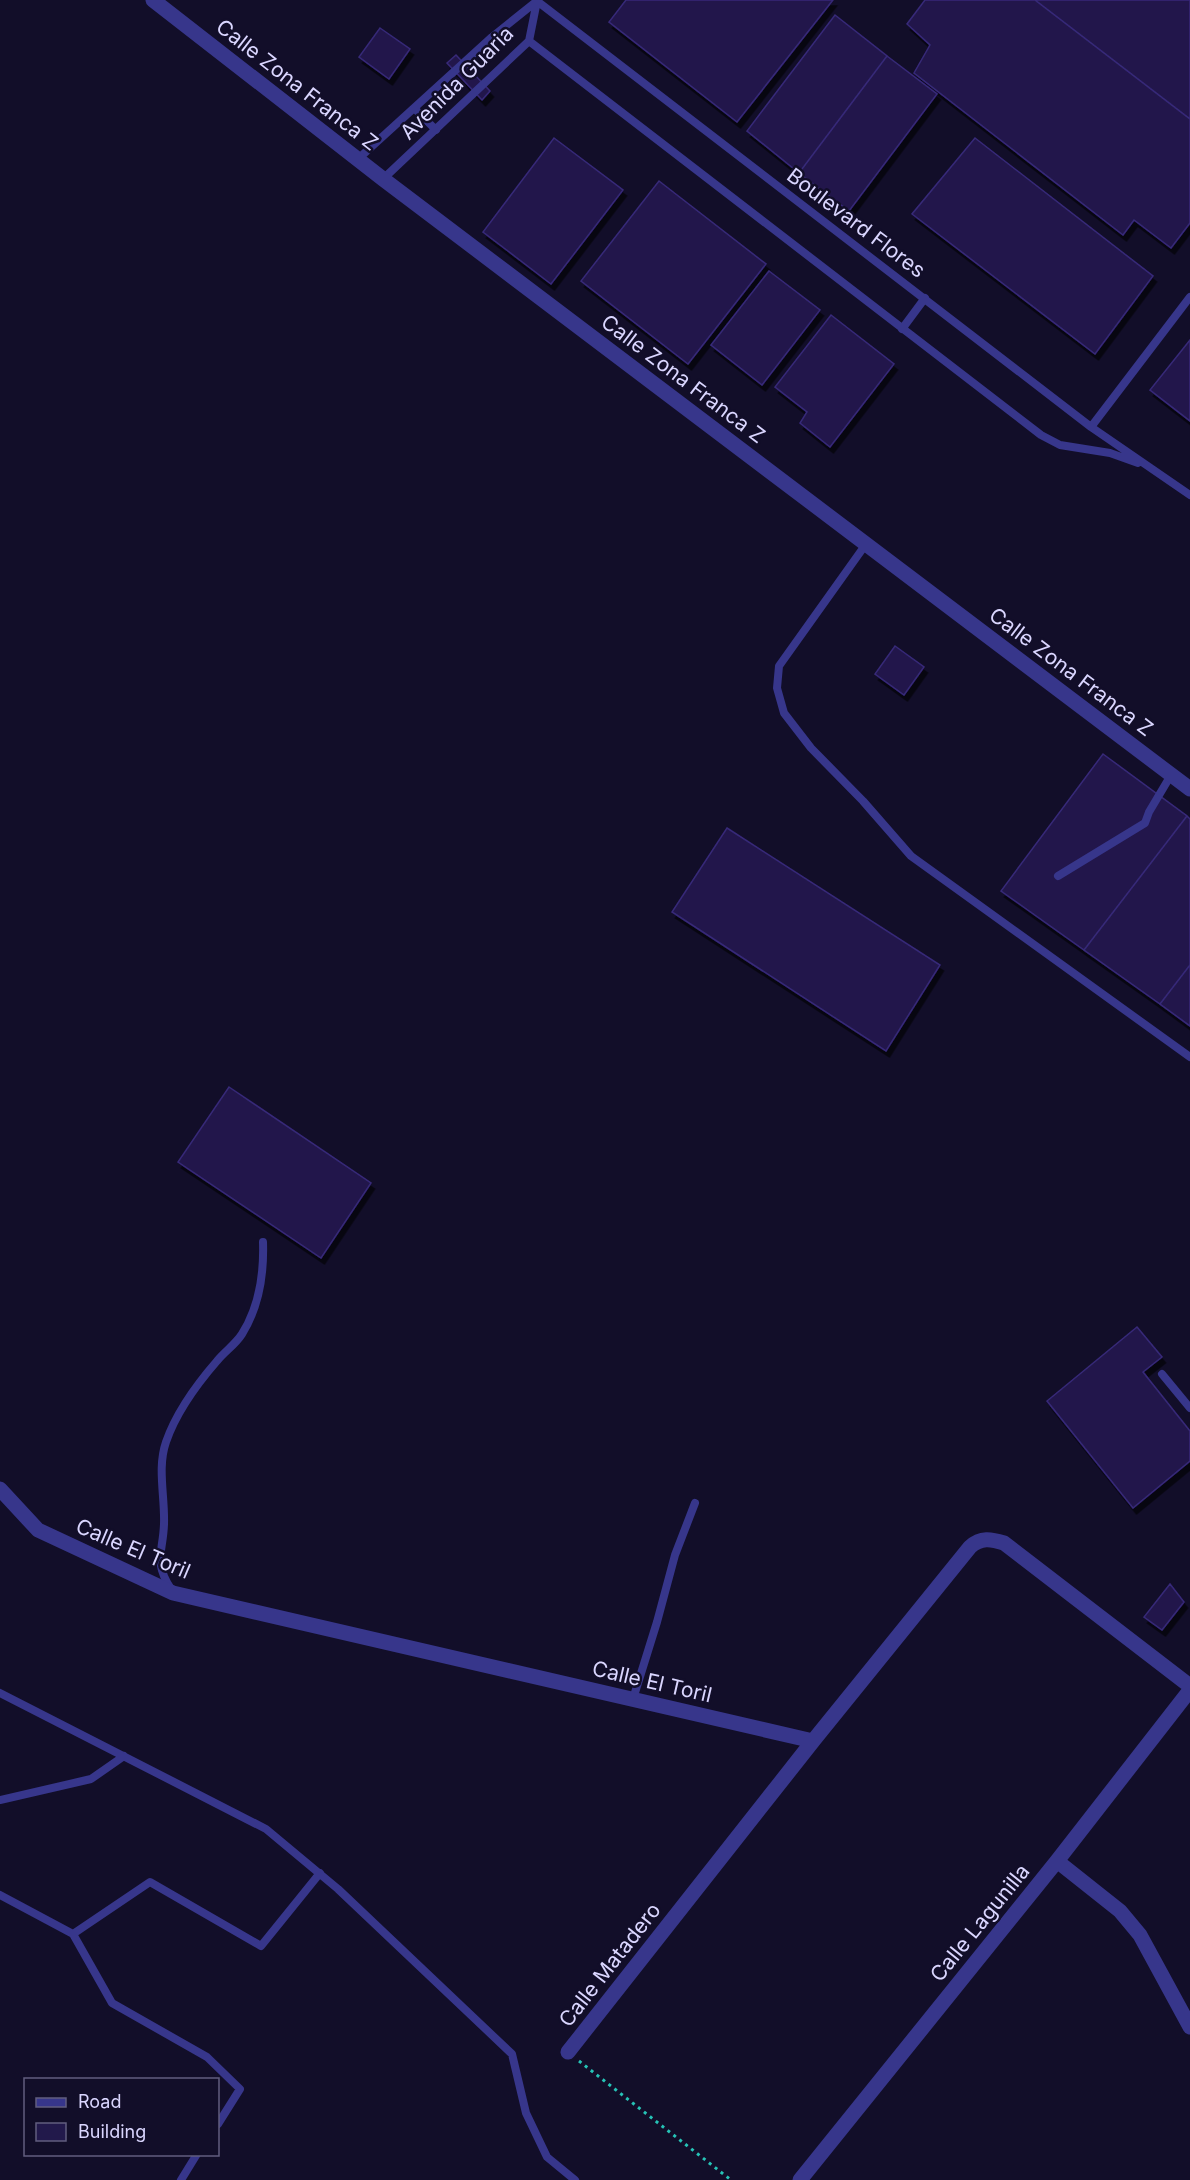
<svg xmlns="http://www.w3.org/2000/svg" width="1190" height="2180" viewBox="0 0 1190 2180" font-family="Inter,sans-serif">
	<defs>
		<filter id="shadow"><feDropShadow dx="3.5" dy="6" stdDeviation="0" flood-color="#0009"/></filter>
	</defs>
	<rect width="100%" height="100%" fill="#120e29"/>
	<!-- building -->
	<path fill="#22194b" stroke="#372979" stroke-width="1.5" filter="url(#shadow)" d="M626,0H833L737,122L609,22Z
		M925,0H1035L1190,119V223L1171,248L1134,220L1123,235L914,73L930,45L907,24Z
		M1035,0H1190V119Z
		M835,15L887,56L799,173L747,131Z
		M380,28L410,49L389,79L359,57Z
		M456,55L490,91L482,100L447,63Z
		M887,56L937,94L849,211L799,173Z
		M554,138L623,190L551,284L483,232Z
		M975,138L1153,276L1095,354L912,214Z
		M659,181L766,264L688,364L581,281Z
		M769,271L820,310L762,385L711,345Z
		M831,315L894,364L830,447L800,423L807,412L775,387Z
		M1190,340V421L1150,390Z
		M895,646L924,667L904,695L875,674Z
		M1103,754L1187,816L1084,950L1001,891Z
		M1187,816L1190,819V965L1160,1004L1084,950Z
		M727,828L940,965L886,1051L672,912Z
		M1190,965V1026L1160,1004Z
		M229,1087L371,1183L321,1258L178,1162Z
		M1137,1327L1162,1357L1143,1372L1190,1431V1461L1133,1508L1047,1401Z
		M1170,1584L1184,1602L1162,1630L1144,1617Z"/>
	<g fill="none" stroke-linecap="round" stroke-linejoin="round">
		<!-- path -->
		<path stroke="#26c3b6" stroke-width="3" stroke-dasharray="3 4.5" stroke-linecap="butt" d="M579,2061L731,2180"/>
		<!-- lane -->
		<path stroke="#37368b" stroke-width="8" d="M537,1L1091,427L1190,495
			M529,41L1041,435L1060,445L1110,453L1138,463
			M414,108L436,130
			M358,159L492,37L537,1
			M383,179L529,41L537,1
			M902,329L925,298
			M1091,427L1190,297
			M866,544L779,666L777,688L784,713L811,748L863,801L911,856L1190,1057
			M1058,876L1145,823L1149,812L1171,775
			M1162,1374L1190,1408
			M171,1589C153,1561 163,1553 164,1524C165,1496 157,1468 166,1442C176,1413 197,1384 217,1361C225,1351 235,1345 242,1334C259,1307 264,1273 263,1242
			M0,1693L266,1829L338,1889L512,2054L526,2113L547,2157L575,2180
			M633,1699L657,1622L675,1555L695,1503
			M0,1800L91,1779L124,1756
			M0,1895L73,1934L112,2003L207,2057L240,2089L218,2124
			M73,1934L150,1882L261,1946L320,1873
			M181,2180L197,2154"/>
		<!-- street -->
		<path stroke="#37368b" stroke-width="15" d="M153,0L383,179L1190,789
			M0,1489L38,1530L173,1593L813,1741L970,1547C981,1537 991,1539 1004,1543L1190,1686
			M1057,1861L1120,1911L1140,1935L1190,2027
			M568,2052L813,1741
			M800,2180L1057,1861L1190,1690"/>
	</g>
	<g text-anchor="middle" stroke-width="5" stroke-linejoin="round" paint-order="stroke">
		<!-- street labels -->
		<g font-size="21" fill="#dad6ff" stroke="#120e29">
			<text transform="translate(457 83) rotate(-45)" y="7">Avenida Guaria</text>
			<text transform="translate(297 85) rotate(38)" y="7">Calle Zona Franca Z</text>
			<text transform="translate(856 223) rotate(37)" y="7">Boulevard Flores</text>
			<text transform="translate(683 379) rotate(37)" y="7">Calle Zona Franca Z</text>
			<text transform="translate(1071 672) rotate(37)" y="7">Calle Zona Franca Z</text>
			<text transform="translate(133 1549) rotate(23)" y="7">Calle El Toril</text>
			<text transform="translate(652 1682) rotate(13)" y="7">Calle El Toril</text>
			<text transform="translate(980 1923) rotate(-51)" y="7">Calle Lagunilla</text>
			<text transform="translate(610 1965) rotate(-52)" y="7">Calle Matadero</text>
		</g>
	</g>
	<!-- legend -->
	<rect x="24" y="2078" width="195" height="78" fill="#120e29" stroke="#625e7f" stroke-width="1.5"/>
	<rect x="36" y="2098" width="30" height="9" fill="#37368b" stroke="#625e7f" stroke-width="1.5"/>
	<text x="78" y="2108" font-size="18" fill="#dad6ff">Road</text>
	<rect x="36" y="2123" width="30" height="18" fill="#22194b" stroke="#625e7f" stroke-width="1.5"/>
	<text x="78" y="2138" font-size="18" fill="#dad6ff">Building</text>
</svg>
